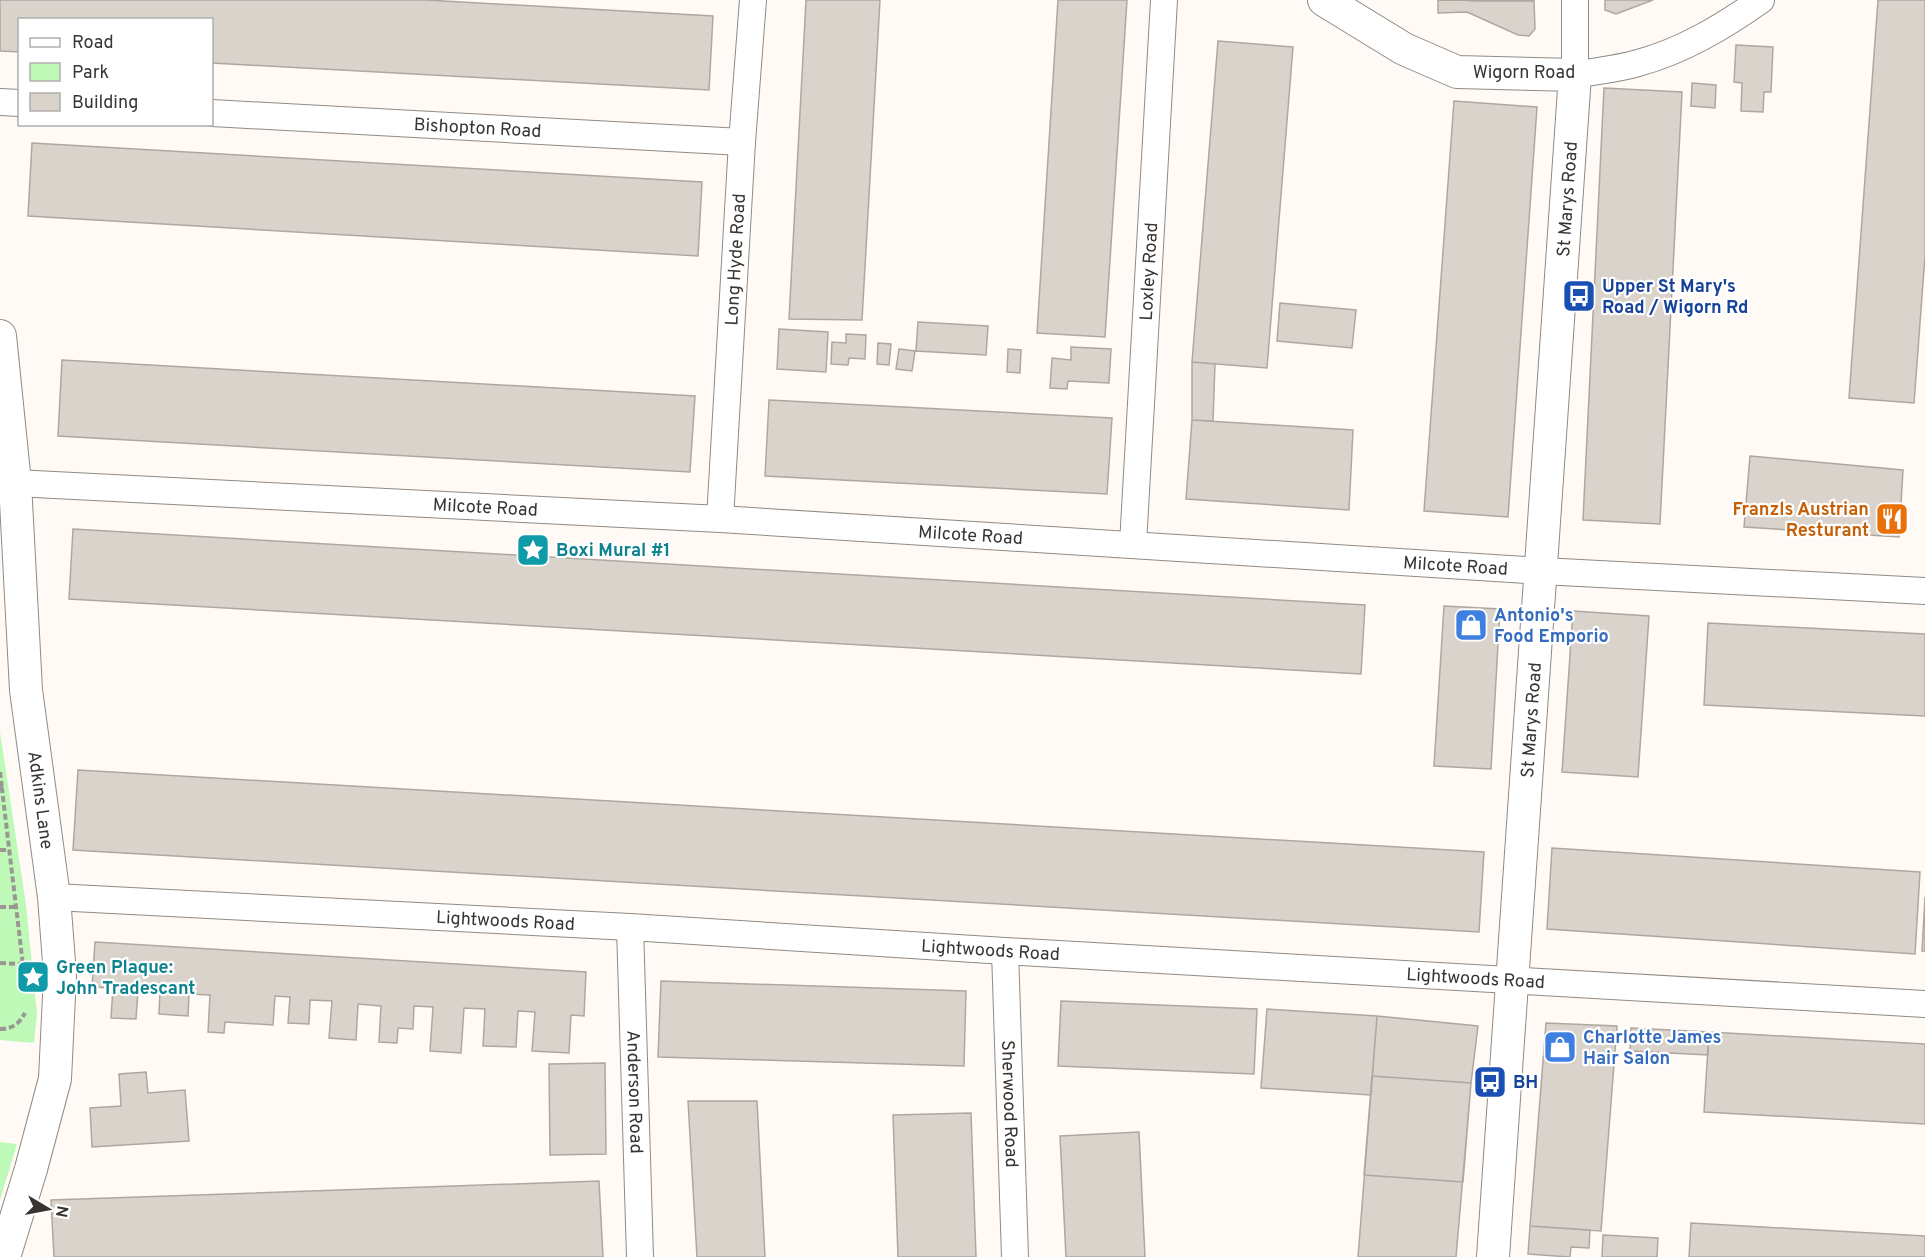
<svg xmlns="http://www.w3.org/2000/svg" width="1925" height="1257" viewBox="0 0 1925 1257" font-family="Overpass,sans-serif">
	<rect width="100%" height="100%" fill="#fffaf6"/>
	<!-- green -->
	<path fill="#bef9b8" d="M0,732L26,905L37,1014L34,1043L0,1040Z
		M0,1142L17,1144L0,1200Z"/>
	<!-- building -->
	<path fill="#dad3cc" stroke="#aea7a0" stroke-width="1.5" d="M0,0H426L713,16L709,90L212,63V20H20V52L0,51Z
		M806,0H880L862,320L789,319Z
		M1058,0H1127L1105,337L1037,333Z
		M1438,0L1534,1L1535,29L1529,36L1518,35L1467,12L1438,13Z
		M1470,0H1534V1H1470Z
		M1605,0H1653L1616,14L1605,10Z
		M1878,0H1925V256L1914,403L1849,398Z
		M1218,41L1293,47L1267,368L1192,362Z
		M1736,45L1773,47L1771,92H1764L1763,112L1741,111L1742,83L1734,82Z
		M1692,83L1716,85L1715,108L1691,106Z
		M1604,88L1682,92L1660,524L1583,520Z
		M1454,101L1537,107L1508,517L1424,511Z
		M32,143L702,182L698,256L28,216Z
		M1280,303L1356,310L1352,348L1277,341Z
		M918,322L988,326L986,355L916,351Z
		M779,329L828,332L826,372L777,369Z
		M846,334L866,335L865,359L849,358L848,365L831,364L832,342L846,343Z
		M878,343L891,344L889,365L877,364Z
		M1071,347L1111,349L1109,383L1068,381L1067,389L1050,388L1052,358L1071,360Z
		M899,349L915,351L912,371L896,369Z
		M1008,349L1021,350L1020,373L1007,372Z
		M62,360L695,396L690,472L58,436Z
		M1192,362L1215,364L1213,421L1192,420Z
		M769,400L1112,418L1107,494L765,476Z
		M1192,420L1353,430L1349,510L1186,499Z
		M1750,456L1903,470L1899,537L1744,527Z
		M73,529L1365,605L1361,674L69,599Z
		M1444,606L1500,609L1491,769L1434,766Z
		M1573,611L1649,616L1638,777L1562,772Z
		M1708,623L1925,634V716L1704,705Z
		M78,770L1484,852L1479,932L73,850Z
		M1552,848L1920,872L1915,954L1547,929Z
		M1925,897V951H1922Z
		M95,942L586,972L584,1016L571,1015L569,1053L532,1051L535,1012L518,1011L516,1047L483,1046L485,1009L464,1008L461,1053L430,1051L433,1007L414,1006L413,1029L398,1028L397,1043L379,1042L381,1006L358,1004L356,1040L329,1038L332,1001L310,1000L309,1024L288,1023L290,997L275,996L273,1025L225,1022L224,1033L208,1032L210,995L189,994L188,1016L159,1014L160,992L138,991L136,1019L111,1018L113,988L92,987Z
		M661,981L966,991L964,1066L658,1057Z
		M1061,1001L1257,1009L1254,1074L1058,1066Z
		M1267,1009L1377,1016L1371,1095L1261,1088Z
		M1377,1016L1478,1026L1471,1083L1456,1257H1358Z
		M1546,1023L1617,1026L1601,1231L1530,1226Z
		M1631,1028L1709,1032L1708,1055L1630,1051Z
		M1709,1032L1925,1044V1124L1704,1112Z
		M605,1063L606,1154L550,1155L549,1064Z
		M146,1072L148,1093L185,1090L189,1141L92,1147L90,1108L121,1106L119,1074Z
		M1372,1076L1471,1083L1463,1182L1364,1175Z
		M688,1101H757L765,1257H697Z
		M971,1113L976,1257H898L893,1115Z
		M1139,1132L1145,1257H1066L1060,1136Z
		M599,1181L603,1257H54L51,1200Z
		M1691,1223L1925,1236V1257H1689Z
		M1530,1226L1590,1230L1589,1248L1571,1247L1570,1257L1528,1254Z
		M1603,1235L1658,1238L1657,1257H1602Z"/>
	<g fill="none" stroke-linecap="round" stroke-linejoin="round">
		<!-- minor casing -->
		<g stroke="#918a83" stroke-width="28">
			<g id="minor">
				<path d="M1575,0V75C1596,71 1618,69 1638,63C1683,51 1724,26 1761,0"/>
				<path d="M0,102L20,103"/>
				<path id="s1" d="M212,113L742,142"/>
				<path id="s2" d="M15,483L720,519L1542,571L1925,591"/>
				<path id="s3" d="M720,519L742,142L753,0"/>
				<path id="s4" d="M1133,544L1164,0"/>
				<path id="s5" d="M54,897L630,927L1005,951L1925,1004"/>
				<path id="s6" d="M630,927L640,1257"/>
				<path id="s7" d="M1005,951L1015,1257"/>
			</g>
		</g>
		<!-- tertiary casing -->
		<g stroke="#918a83" stroke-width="34">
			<g id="tertiary">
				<path d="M1324,0L1404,49L1457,72L1575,75C1549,469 1519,863 1493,1257"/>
				<path id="s8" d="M0,336L15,483L26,690L54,897L60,975L55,1079L31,1169L4,1257"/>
			</g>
		</g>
		<!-- path -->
		<path stroke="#9a9692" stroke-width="4" stroke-dasharray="6 3" stroke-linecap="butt" d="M0,772L2,789
			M0,789H2L25,982
			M0,850H9
			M0,907H16
			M0,963L23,964
			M0,1029C12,1029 19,1024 25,1013"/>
		<!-- minor -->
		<use href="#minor" stroke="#fff" stroke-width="26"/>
		<!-- tertiary -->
		<use href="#tertiary" stroke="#fff" stroke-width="32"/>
	</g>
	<!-- icons -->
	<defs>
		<g id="bus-square" transform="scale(1.725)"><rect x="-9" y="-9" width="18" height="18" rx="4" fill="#1a4fb4" stroke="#fff"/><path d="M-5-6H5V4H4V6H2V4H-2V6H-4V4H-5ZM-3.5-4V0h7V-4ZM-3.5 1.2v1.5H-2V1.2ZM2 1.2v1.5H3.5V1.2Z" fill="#fff"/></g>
		<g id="restaurant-square" transform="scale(1.725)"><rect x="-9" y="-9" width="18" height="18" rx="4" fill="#e8710a" stroke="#fff"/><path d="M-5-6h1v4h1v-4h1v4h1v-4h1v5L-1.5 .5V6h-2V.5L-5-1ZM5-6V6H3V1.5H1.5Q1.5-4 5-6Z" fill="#fff"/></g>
		<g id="sight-square" transform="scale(1.725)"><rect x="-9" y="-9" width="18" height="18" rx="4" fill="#0f9aa8" stroke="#fff"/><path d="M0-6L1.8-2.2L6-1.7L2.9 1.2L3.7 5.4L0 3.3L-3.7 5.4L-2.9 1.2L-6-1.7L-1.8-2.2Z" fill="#fff"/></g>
		<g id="shop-square" transform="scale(1.725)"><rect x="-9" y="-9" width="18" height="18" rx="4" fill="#3f7fe0" stroke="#fff"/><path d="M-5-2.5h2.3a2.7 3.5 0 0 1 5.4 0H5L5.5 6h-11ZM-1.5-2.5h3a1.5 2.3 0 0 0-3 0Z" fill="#fff"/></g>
	</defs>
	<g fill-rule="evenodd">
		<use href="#bus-square" x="1579" y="296"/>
		<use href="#restaurant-square" x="1892" y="519"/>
		<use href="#sight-square" x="533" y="550"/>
		<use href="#shop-square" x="1471" y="625"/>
		<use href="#sight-square" x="33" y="977"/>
		<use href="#shop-square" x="1560" y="1047"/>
		<use href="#bus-square" x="1490" y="1082"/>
	</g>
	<g text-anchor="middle" stroke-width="4.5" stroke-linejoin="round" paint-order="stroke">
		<!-- street labels -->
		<g font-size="18" fill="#373431" stroke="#fff">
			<text x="1524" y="78">Wigorn Road</text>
			<text dy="6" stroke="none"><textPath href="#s1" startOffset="266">Bishopton Road</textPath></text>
			<text transform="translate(1567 199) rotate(-86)" y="6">St Marys Road</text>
			<text dy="6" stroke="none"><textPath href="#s3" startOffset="260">Long Hyde Road</textPath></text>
			<text dy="6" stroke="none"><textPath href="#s4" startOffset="273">Loxley Road</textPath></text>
			<text dy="6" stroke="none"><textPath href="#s2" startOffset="471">Milcote Road</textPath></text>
			<text dy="6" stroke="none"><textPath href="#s2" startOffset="957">Milcote Road</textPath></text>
			<text dy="6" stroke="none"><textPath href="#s2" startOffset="1443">Milcote Road</textPath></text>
			<text transform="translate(1531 720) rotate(-86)" y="6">St Marys Road</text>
			<text dy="6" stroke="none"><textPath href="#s8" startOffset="466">Adkins Lane</textPath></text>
			<text dy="6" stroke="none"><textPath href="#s5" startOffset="452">Lightwoods Road</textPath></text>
			<text dy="6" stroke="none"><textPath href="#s5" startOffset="938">Lightwoods Road</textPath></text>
			<text dy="6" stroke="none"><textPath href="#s5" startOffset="1424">Lightwoods Road</textPath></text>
			<text dy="6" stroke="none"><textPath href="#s6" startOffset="165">Anderson Road</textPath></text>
			<text dy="6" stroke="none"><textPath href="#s7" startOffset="153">Sherwood Road</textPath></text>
		</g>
		<!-- transit labels -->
		<g font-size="18" font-weight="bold" fill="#164399" stroke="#fff" text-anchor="start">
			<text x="1602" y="292">Upper St Mary's<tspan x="1602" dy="21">Road / Wigorn Rd</tspan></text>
			<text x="1513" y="1088">BH</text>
		</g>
		<!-- food labels -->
		<g font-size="18" font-weight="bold" fill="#c56008" stroke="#fff" text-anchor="end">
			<text x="1869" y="515">Franzls Austrian<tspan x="1869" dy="21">Resturant</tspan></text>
		</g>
		<!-- culture labels -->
		<g font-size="18" font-weight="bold" fill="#0d838f" stroke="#fff" text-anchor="start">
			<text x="556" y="556">Boxi Mural #1</text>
			<text x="56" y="973">Green Plaque:<tspan x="56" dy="21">John Tradescant</tspan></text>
		</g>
		<!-- shop labels -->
		<g font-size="18" font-weight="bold" fill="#366cbe" stroke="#fff" text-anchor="start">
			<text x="1494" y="621">Antonio's<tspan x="1494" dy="21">Food Emporio</tspan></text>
			<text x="1583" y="1043">Charlotte James<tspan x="1583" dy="21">Hair Salon</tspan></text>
		</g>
	</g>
	<!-- legend -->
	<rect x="18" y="18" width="195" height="108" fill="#ffffff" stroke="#afaead" stroke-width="1.5"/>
	<rect x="30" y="38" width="30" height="9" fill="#ffffff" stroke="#afaead" stroke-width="1.5"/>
	<text x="72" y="48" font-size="18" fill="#373431">Road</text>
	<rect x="30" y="63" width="30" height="18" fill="#bef9b8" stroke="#afaead" stroke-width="1.5"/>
	<text x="72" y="78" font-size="18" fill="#373431">Park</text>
	<rect x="30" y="93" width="30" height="18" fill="#dad3cc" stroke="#afaead" stroke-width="1.5"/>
	<text x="72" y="108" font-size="18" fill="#373431">Building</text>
	<!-- north arrow -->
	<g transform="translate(48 1209) rotate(100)" stroke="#ffffff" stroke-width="4.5" paint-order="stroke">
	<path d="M0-4.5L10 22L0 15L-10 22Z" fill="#373431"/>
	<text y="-9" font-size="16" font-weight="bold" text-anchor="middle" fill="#373431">N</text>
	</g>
</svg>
